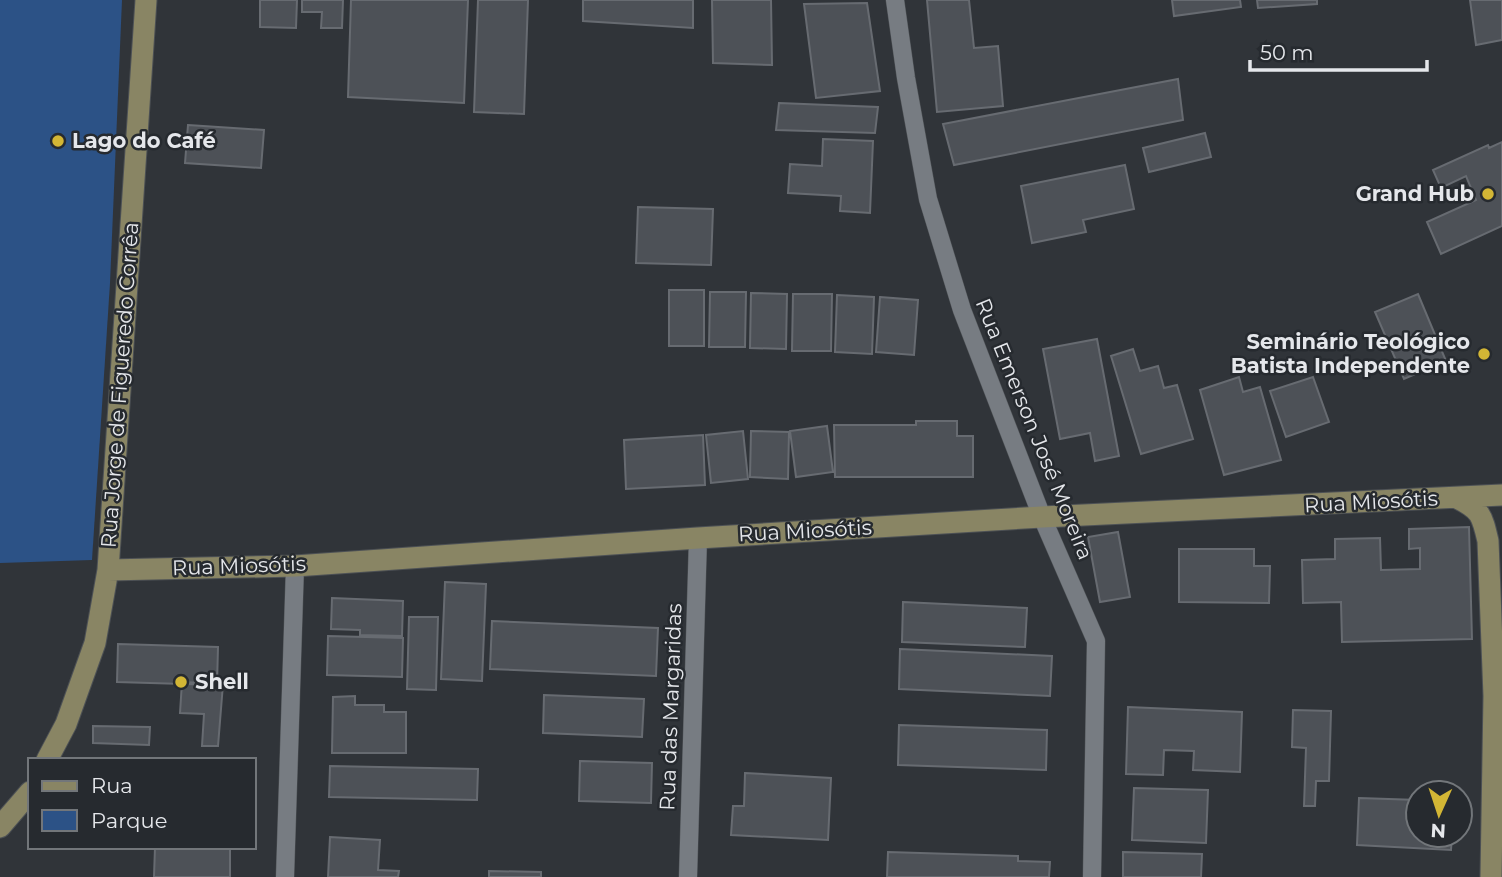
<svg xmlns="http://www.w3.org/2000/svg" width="1502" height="877" viewBox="0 0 1502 877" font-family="Montserrat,sans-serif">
	<rect width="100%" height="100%" fill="#303439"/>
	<!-- green -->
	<path fill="#2c5286" d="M0,0H122L110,283L92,560L0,563Z"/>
	<!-- building -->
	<path fill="#4d5157" stroke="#676b71" stroke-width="2" d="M260,0H297L296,28L260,27Z
		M302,0H343L342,28H321L322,12H302Z
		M351,0H468L464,103L348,97Z
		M478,0H528L524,114L474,112Z
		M583,0H693V28L583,21Z
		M712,0H771L772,65L713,63Z
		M927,0H969L974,48L998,46L1003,106L937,112Z
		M1172,0H1240L1241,7L1174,16Z
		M1257,0H1317V4L1258,8Z
		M1470,0H1502V40L1476,45Z
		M867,3L880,91L816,98L804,4Z
		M1178,79L1183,120L954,165L943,124Z
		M779,103L878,107L875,133L776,130Z
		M188,125L264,130L261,168L185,163Z
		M1205,133L1211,157L1149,172L1143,148Z
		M823,139L873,141L870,213L840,211L841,196L788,193L790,164L822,166Z
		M1502,142V226L1441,254L1427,222L1476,200L1466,176L1441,188L1433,170L1488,145L1489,148Z
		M1125,165L1134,209L1083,220L1086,232L1032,243L1021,186Z
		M638,207L713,209L711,265L636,263Z
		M669,290H704V346H669Z
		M710,292H746L745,347H709Z
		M751,293L787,294L786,349L750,348Z
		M793,294H832L831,351H792Z
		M1418,294L1446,361L1404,379L1375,312Z
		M837,295L874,297L872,354L835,352Z
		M880,297L918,300L914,355L876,352Z
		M1097,339L1119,456L1095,461L1090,433L1060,439L1043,349Z
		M1133,349L1140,371L1158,366L1164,388L1177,385L1193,439L1141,454L1111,356Z
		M1239,377L1243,392L1260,387L1281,460L1224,475L1200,390Z
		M1313,377L1329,422L1286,437L1270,391Z
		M916,421H957V436H973V477H835L834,425H916Z
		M827,426L833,472L796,477L790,431Z
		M743,431L748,479L711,483L706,435Z
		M751,431L789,432L788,479L750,477Z
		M703,435L705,485L626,489L624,440Z
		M1469,527L1472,639L1342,642L1341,602L1303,603L1302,560L1335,559V539L1380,538L1381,570L1420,569V548L1409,549V529Z
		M1118,532L1130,597L1100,602L1088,537Z
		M1179,549H1254V566H1270L1269,603L1179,602Z
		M445,582L486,584L482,681L441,679Z
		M332,598L403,601L402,636L360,635V630L331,629Z
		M903,602L1027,608L1025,647L902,642Z
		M409,617H438L436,690L407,689Z
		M492,621L658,628L656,676L490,669Z
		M328,636L403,638L402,677L327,675Z
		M118,644L218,647L217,685L117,682Z
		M900,649L1052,656L1050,696L899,689Z
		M182,682L223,684L218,746H202L204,714L180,713Z
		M544,695L644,699L642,737L543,733Z
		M355,696V705H384V712H406V753H332L333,697Z
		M1128,707L1242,712L1240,772L1193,770L1194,751L1164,750L1163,775L1126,774Z
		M1293,710L1331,711L1329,781H1316L1315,806H1304L1306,748L1292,747Z
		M899,725L1047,730L1046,770L898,765Z
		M93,726L150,727L149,745L93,743Z
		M580,761L652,763L651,803L579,801Z
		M330,766L478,769L477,800L329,797Z
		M745,773L831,778L828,840L731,835L733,806H744Z
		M1134,788L1208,790L1206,843L1132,840Z
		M1359,798L1418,800V835H1452L1451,850L1357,845Z
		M330,837L380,840L378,870L399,871L398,877H328Z
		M155,847H230V877H154Z
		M888,852L1018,856V861L1050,862L1049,877H887Z
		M1123,852L1202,854L1201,877H1123Z
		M489,871L541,872V877H489Z"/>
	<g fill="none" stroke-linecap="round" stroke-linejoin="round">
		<!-- street casing -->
		<g stroke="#4d5155" stroke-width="19">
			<path id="street" d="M895,0L906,78L928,199L962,310L1042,517L1096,641L1092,877
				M285,877L295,566
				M688,877L698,538"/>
		</g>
		<!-- secondary casing -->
		<g stroke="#4d5155" stroke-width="23">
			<path id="secondary" d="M1457,498C1481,510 1482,515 1488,541L1494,696L1491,877
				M108,570L295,566L698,538L1042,517L1502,495
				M47,760L66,724L95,643L108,570L146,0
				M0,827L30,792"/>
		</g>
		<!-- street -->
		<use href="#street" stroke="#777c82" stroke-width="18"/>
		<!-- secondary -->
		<use href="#secondary" stroke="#898564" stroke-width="21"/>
	</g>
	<!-- markers -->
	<g fill="#d3b635" stroke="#262a2f" stroke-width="2.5">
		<circle cx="58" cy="141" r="7"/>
		<circle cx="1488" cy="194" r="7"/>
		<circle cx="1484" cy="354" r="7"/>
		<circle cx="181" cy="682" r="7"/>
	</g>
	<g text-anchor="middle" stroke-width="5" stroke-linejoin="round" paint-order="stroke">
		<!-- poi labels -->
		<g font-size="21" font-weight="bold" fill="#e5e7eb" stroke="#262a2f" text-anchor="start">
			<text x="72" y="148">Lago do Café</text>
			<text x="1474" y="201" text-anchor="end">Grand Hub</text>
			<text x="1470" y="349" text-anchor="end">Seminário Teológico<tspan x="1470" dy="24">Batista Independente</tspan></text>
			<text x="195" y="689">Shell</text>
		</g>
		<!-- street labels -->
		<g font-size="21" fill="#e5e7eb" stroke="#262a2f">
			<text transform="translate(120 385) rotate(-86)" y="7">Rua Jorge de Figueredo Corrêa</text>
			<text transform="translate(1034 429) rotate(68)" y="7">Rua Emerson José Moreira</text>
			<text transform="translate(1371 502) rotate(-3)" y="7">Rua Miosótis</text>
			<text transform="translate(805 531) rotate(-3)" y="7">Rua Miosótis</text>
			<text transform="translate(239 566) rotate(-2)" y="7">Rua Miosótis</text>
			<text transform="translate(671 707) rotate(-88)" y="7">Rua das Margaridas</text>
		</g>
	</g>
	<!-- legend -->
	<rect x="28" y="758" width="228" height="91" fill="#262a2f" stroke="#72767a" stroke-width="2"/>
	<rect x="42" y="781" width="35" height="10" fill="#898564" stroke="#72767a" stroke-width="2"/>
	<text x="91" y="793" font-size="21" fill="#e5e7eb">Rua</text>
	<rect x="42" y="810" width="35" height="21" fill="#2c5286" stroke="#72767a" stroke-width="2"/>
	<text x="91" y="828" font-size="21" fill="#e5e7eb">Parque</text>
	<!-- north arrow -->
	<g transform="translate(1439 814) rotate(183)"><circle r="33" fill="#262a2f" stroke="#72767a" stroke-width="2"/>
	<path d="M0-5L12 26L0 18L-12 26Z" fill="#d3b635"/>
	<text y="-10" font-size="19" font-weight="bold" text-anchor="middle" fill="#e5e7eb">N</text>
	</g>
	<!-- scale -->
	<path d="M1250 60v10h177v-10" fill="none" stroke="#e5e7eb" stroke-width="3.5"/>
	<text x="1260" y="60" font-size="21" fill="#e5e7eb" stroke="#262a2f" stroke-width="5" paint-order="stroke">50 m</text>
</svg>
